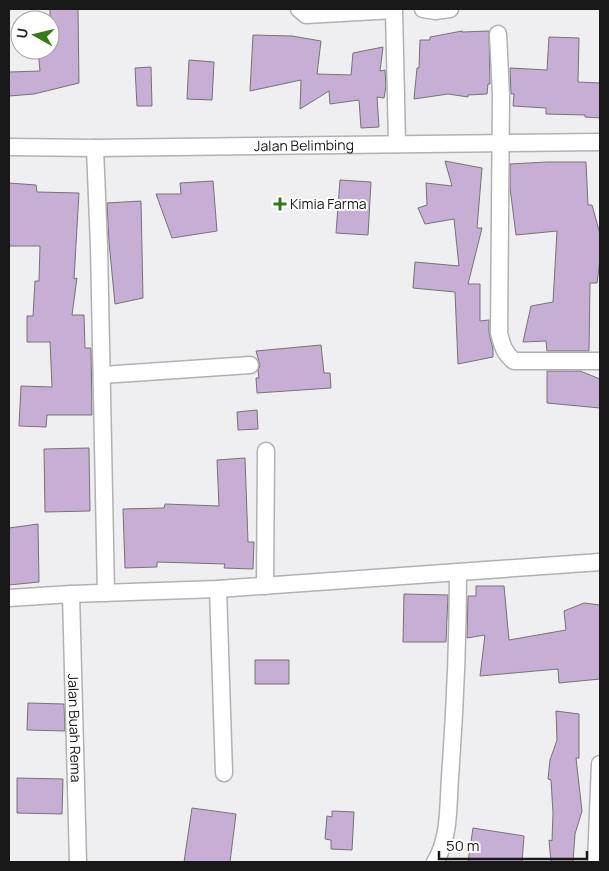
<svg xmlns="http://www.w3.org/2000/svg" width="609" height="871" viewBox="0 0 609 871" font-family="Manrope,sans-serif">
	<rect width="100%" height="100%" fill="#efeff1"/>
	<!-- building -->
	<path fill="#c7aed5" stroke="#747375" d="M50,9H78L79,83L34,94L9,96V72L40,71L38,50H50Z
		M462,31V32L489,31L490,84H488L487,94L468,95V97L448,94L414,99L417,68H419L420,40H430V37Z
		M253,35L292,36L321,41L317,74L351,75L353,53L383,47L380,71L385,70L386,86L384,98L377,97L379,127L361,128L359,100L330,104L329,91L300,109L301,80L250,91Z
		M549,37L579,38L578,82L600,83V118L585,117V115L546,114V108L513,106L514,94H511L510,68L547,70Z
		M189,60L214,62L212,100L187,99Z
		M151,67L152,106H137L135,68Z
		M445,161L482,168L477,228H482L468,284H480V321L489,320V333L493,349V357L458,364L455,292L413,288L415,262L459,266L454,219L425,224L418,208L427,205L426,183L452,186Z
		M547,162H586L588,205H592L600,234V260L597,283H590L589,351H547L546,341L523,342L531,306L553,302L557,231L516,235L510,188V164Z
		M340,180L371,182L368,235L336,233Z
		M213,181L217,231L172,238L156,194H181L180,183Z
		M9,183L36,185L37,192L79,193L74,279L77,278L72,315H84L85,348H91L92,415H47L46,427L19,426L21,386L52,387L50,342H27V316H33L35,281H39L40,246H9Z
		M141,201L143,298L115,304L109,242L107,203Z
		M321,345L324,373H330L331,388L257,393L256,378H259L258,371L260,365L256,351Z
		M547,371H580L600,379V408L547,403Z
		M257,410L258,429L238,430L237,412Z
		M89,448L90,511L45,512L44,449Z
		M245,458L248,542H254L253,569L224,568L225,564L157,562V567L125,568L123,509L164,508L165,504L219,506L217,460Z
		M38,524L39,582L9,585V528Z
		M476,586H504L509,640L566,630L564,611L584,603L600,605V679L559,683L558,669L480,676L485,635L467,638L468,596H476Z
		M404,594L448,595L446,642H403Z
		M255,660H289V684H255Z
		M28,703L64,704L65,731L27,730Z
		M556,711L579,714V758H576L582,811L575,834L573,862H551L549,840L552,841L553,813L551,780L548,779L550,760L557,740Z
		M17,778L63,779L62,814L17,813Z
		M192,808L236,814L230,862H184Z
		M332,811L354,812L352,850L331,849V840L325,839L327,816L332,817Z
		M473,828L524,836L522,862H468Z"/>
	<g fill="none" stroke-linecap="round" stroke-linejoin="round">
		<!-- street casing -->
		<g stroke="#b1b1b3" stroke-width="19">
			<g id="street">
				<path d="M299,9L306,15L394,10L397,144"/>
				<path d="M423,9L435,11L450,9"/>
				<path d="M498,34L501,95L499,333C502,345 504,353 514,361H600"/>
				<path id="s1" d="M9,147L95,148L600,142"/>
				<path d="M95,148L99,246L106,593"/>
				<path d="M102,375L250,365"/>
				<path d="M265,586L266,451"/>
				<path d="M218,589L224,773"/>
				<path id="s2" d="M71,594L78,862"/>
				<path d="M9,598L71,594L218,589L600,562"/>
				<path d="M435,862C450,838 448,805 450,777C455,709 458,640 458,572"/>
				<path d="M596,862L600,764"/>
			</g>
		</g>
		<!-- street -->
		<use href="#street" stroke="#fff" stroke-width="16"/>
	</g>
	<!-- markers -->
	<path fill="#387918" stroke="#fff" stroke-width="2" d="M277.5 196.5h5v5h5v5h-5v5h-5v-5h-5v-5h5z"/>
	<g text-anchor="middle" stroke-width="4" stroke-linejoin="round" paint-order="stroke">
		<!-- street labels -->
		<g font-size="14" fill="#181819" stroke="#fff">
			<text dy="5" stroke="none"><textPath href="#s1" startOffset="295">Jalan Belimbing</textPath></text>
			<text dy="5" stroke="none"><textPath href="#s2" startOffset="134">Jalan Buah Rema</textPath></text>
		</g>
		<!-- poi labels -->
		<g font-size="14" fill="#181819" stroke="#fff" text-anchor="start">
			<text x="290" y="209">Kimia Farma</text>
		</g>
	</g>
	<!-- border -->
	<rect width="609" height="871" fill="none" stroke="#181819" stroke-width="20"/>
	<!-- north arrow -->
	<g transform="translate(35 35) rotate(278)"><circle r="24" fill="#ffffff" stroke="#a3a3a3"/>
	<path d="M0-4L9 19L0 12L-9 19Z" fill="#387918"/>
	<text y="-8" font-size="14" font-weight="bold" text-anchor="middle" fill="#181819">U</text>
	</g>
	<!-- scale -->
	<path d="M439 851v8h148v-8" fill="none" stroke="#181819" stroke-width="2.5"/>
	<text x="446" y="851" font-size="15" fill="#181819" stroke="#ffffff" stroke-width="4" paint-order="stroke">50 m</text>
</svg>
